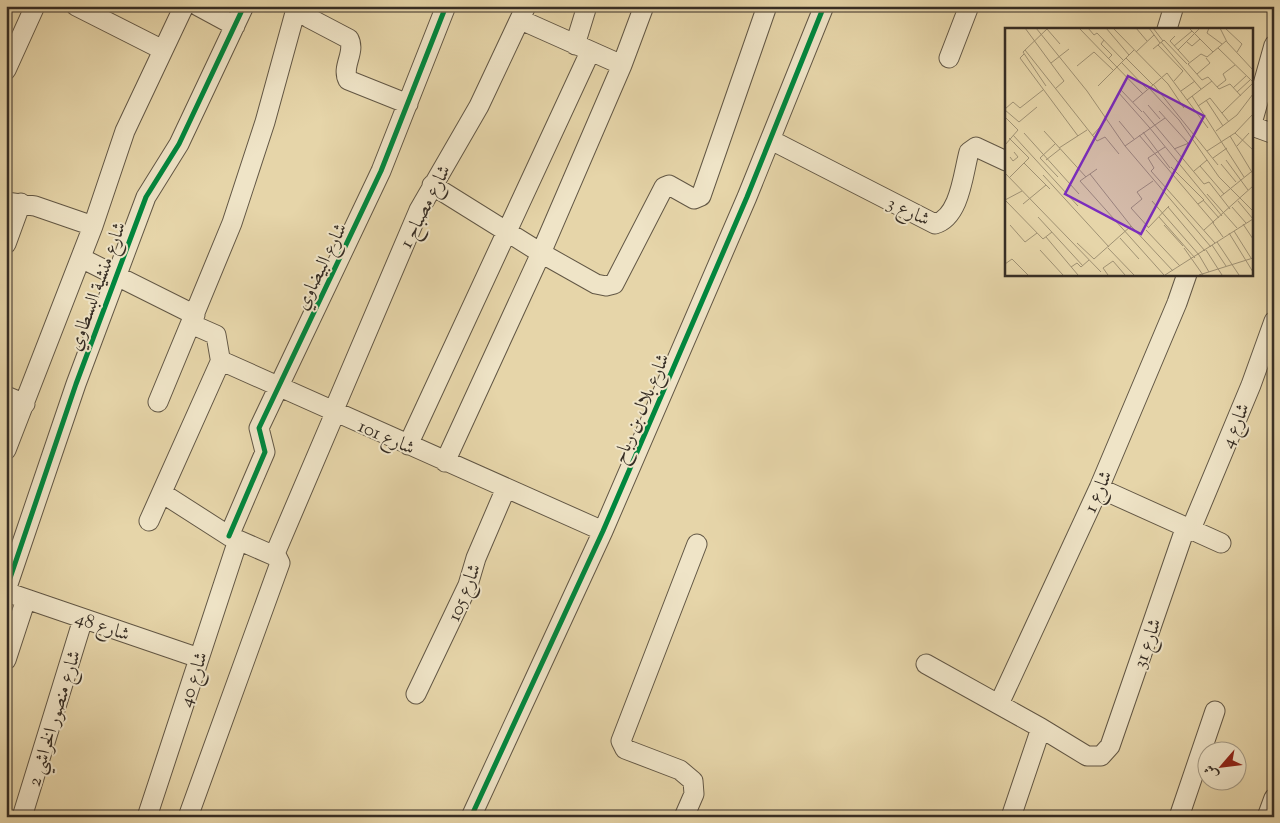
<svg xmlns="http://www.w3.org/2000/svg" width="1280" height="823" viewBox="0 0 1280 823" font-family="'Sorts Mill Goudy',Amiri,serif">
	<rect width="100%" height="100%" fill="#e6d5a9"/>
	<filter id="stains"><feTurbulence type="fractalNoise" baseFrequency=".004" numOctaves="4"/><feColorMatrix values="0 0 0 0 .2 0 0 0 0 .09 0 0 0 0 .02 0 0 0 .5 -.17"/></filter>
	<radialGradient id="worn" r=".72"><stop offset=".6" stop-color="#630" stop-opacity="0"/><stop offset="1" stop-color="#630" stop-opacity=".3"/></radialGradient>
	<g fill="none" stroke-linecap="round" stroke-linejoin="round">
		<!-- street casing -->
		<g stroke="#625745" stroke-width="21">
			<path id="street" d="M76,6L163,50
				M198,6L235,26
				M293,6L309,18L349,39C356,52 341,67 348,80L408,104
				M521,20L622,65
				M1167,29L1174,6
				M575,45L587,6
				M949,58L969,6
				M6,70L35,6
				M1252,126L1274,134
				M1251,127L1274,45
				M771,140L935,224C960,217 963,174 969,152L976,147L1006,161
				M432,185L541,253L596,284L606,286L614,284L664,187L669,185L694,199L701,196L767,6
				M6,202L35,206L93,226
				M6,244L21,203
				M81,258L195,315
				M191,324L216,335L220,358L224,362L603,531
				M6,396L25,404
				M158,402L232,223L265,122L296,9
				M333,412L419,210L479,106L526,6
				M408,445L590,52
				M6,450L93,226L125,131L184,6
				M445,462L541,253L622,65L644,6
				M1099,488L1221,543
				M162,493L229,536L277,557L280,563L188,817
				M149,521L221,360
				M1191,529L1251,385L1274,321
				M229,536L265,452L259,428L381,171L446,6
				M274,556L335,413
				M6,590L76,384L146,197L179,144L244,6
				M6,592L199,658
				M6,660L26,599
				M926,664L1041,728L1087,756H1101L1110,746L1186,526
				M416,694L468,585L476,558L506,488
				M999,704L1099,488L1177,303L1187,274
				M22,817L83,619
				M147,817L238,540
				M471,817L603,531L747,197L824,6
				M684,817L694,794L693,781L680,770L625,749L621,741L697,544
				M1011,817L1041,728
				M1179,817L1215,711
				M1267,817L1274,798"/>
		</g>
		<!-- street -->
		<use href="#street" stroke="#efe4c7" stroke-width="19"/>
		<!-- cycleway casing -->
		<g stroke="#efe4c7" stroke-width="8">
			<path id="cycleway" d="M229,536L265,452L259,428L381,171L446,6
				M6,590L76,384L146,197L179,144L244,6
				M471,817L603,531L747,197L824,6"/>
		</g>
		<!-- cycleway -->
		<use href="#cycleway" stroke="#00873e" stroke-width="5"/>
	</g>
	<g text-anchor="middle" stroke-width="4" stroke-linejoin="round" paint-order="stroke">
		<!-- street labels -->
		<g font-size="19" fill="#362d24" stroke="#efe4c7">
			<text transform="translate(424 206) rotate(-63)" y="7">شارع مصباح 1</text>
			<text transform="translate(909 210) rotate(25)" y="7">شارع 3</text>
			<text transform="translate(320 266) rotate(-64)" y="7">شارع البيضاوي</text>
			<text transform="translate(96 286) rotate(-70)" y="7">شارع منشية البسطاوي</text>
			<text transform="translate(640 408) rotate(-67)" y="7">شارع بلال بن رباح</text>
			<text transform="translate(1234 425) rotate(-67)" y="7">شارع 4</text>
			<text transform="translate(387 436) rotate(24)" y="7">شارع 101</text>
			<text transform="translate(1097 491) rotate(-66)" y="7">شارع 1</text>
			<text transform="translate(463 592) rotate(-68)" y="7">شارع 105</text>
			<text transform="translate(103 625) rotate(19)" y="7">شارع 48</text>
			<text transform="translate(1146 643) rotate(-71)" y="7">شارع 31</text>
			<text transform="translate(192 679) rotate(-72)" y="7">شارع 40</text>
			<text transform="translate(53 718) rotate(-73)" y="7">شارع منصور الخراشي 2</text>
		</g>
	</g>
	<!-- overview -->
	<g transform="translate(1005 28)">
		<rect width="248" height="248" fill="#e6d5a9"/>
		<path fill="none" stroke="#a09274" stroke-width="1" d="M20,0L59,53L50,61M31,0L82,63L120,118L206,219M74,0L138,66M83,0L89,7L92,5L118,32M101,0L124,27M108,0L163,56L179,80M131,0L142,13M144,0L155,15M148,0L158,13M184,0L208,24M204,0L202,5L217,16M215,0L222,14L248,42M220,0L237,16L232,24M42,1L55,16M170,8L165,13L184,34M99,12L96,16L107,27L103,31M156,14L196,61M182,14L187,18L195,11M153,17L178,43L169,53M169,18L187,3M213,20L248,54M148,21L159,12L182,36M20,22L92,113L100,109L114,126M173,22L195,0M131,24L149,7M19,26L15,30L73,108M121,30L148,57M116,34L142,61M46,35L64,21M183,36L197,52L203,49L214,61L225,56L236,68M183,36L196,26L202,29L221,13M72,38L89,24L108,42M192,46L205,35L201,30M148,56L213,137M41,58L18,24L43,0M93,58L129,22M212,59L221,52L218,46L230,37M144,60L174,92L214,149L248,183M228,60L241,48M115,61L137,84M176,63L190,53M113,64L144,99M232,64L245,52M187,68L239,149M182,72L207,53M201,72L218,98M128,74L162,45L203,100M143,77L155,91M193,78L205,70L224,94M0,81L8,74L15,80L38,62M0,82L14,94L32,79M138,83L199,156L204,154L225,181M154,83L183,115M217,85L248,55M0,89L13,102L0,117M114,93L129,111M144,99L217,188M39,103L81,149M211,103L232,87L248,66M138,104L165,140M19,105L74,166M230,105L248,122M8,107L73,178M134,107L209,195M87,108L101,92M225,108L248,146M50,116L35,130L53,149M120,118L160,90M232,118L244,105M160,119L143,130L149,140L146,143L210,215M54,120L82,102M169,121L184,115M202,123L230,105L248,86M5,129L8,133L13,129L9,124M208,130L222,120M41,132L55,121M221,132L243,162M19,135L45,161M216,136L231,154M195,138L219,166M166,139L199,172L193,176M189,143L202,132M0,145L96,244M85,146L126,198L168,243M38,147L104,219M4,150L24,130L4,110M202,166L232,200M215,169L246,144M0,172L17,163M92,172L159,247M92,172L75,153L92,141M198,172L214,190M1,173L38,211L47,204M147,173L194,227M233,173L248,191M18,176L41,157M163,179L200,223M227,179L241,195M33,189L78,238M154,189L190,230M208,195L218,209M238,196L248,211M5,197L20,214L32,205M159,197L178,218M143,200L164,178M144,200L126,180L137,171L132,164L148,153M141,202L175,238M199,202L248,158M229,203L246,230M224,205L248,244M41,209L73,247M115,210L134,231M212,214L234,247M72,215L89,231L126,198M207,217L221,238M103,220L129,247M179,220L198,247M35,222L58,247M201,222L217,247M194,227L204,244M0,236L7,231L23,247M66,239L72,235L76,239L84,232M103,247L98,240L108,233L120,247M160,247L248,191M194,247L248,230"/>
		<path fill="#7b2cbf" fill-opacity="0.15" stroke="#7b2cbf" stroke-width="2.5" d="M123,48L199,88L136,206L60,166Z"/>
		<rect width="248" height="248" fill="none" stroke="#362d24" stroke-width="2.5"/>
	</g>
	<!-- margin -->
	<rect width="1280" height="823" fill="none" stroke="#e6d5a9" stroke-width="25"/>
	<rect x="8" y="8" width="1265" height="808" fill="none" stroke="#362d24" stroke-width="2.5"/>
	<rect x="12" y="12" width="1255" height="798" fill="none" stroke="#362d24"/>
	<!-- north arrow -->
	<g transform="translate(1222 766) rotate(242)"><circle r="24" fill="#efe4c7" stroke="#a59b86"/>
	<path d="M0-4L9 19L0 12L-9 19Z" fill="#8f2418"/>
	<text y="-8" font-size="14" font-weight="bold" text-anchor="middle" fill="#362d24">ش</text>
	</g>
	<rect width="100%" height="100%" filter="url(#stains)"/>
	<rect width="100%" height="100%" fill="url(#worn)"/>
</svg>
